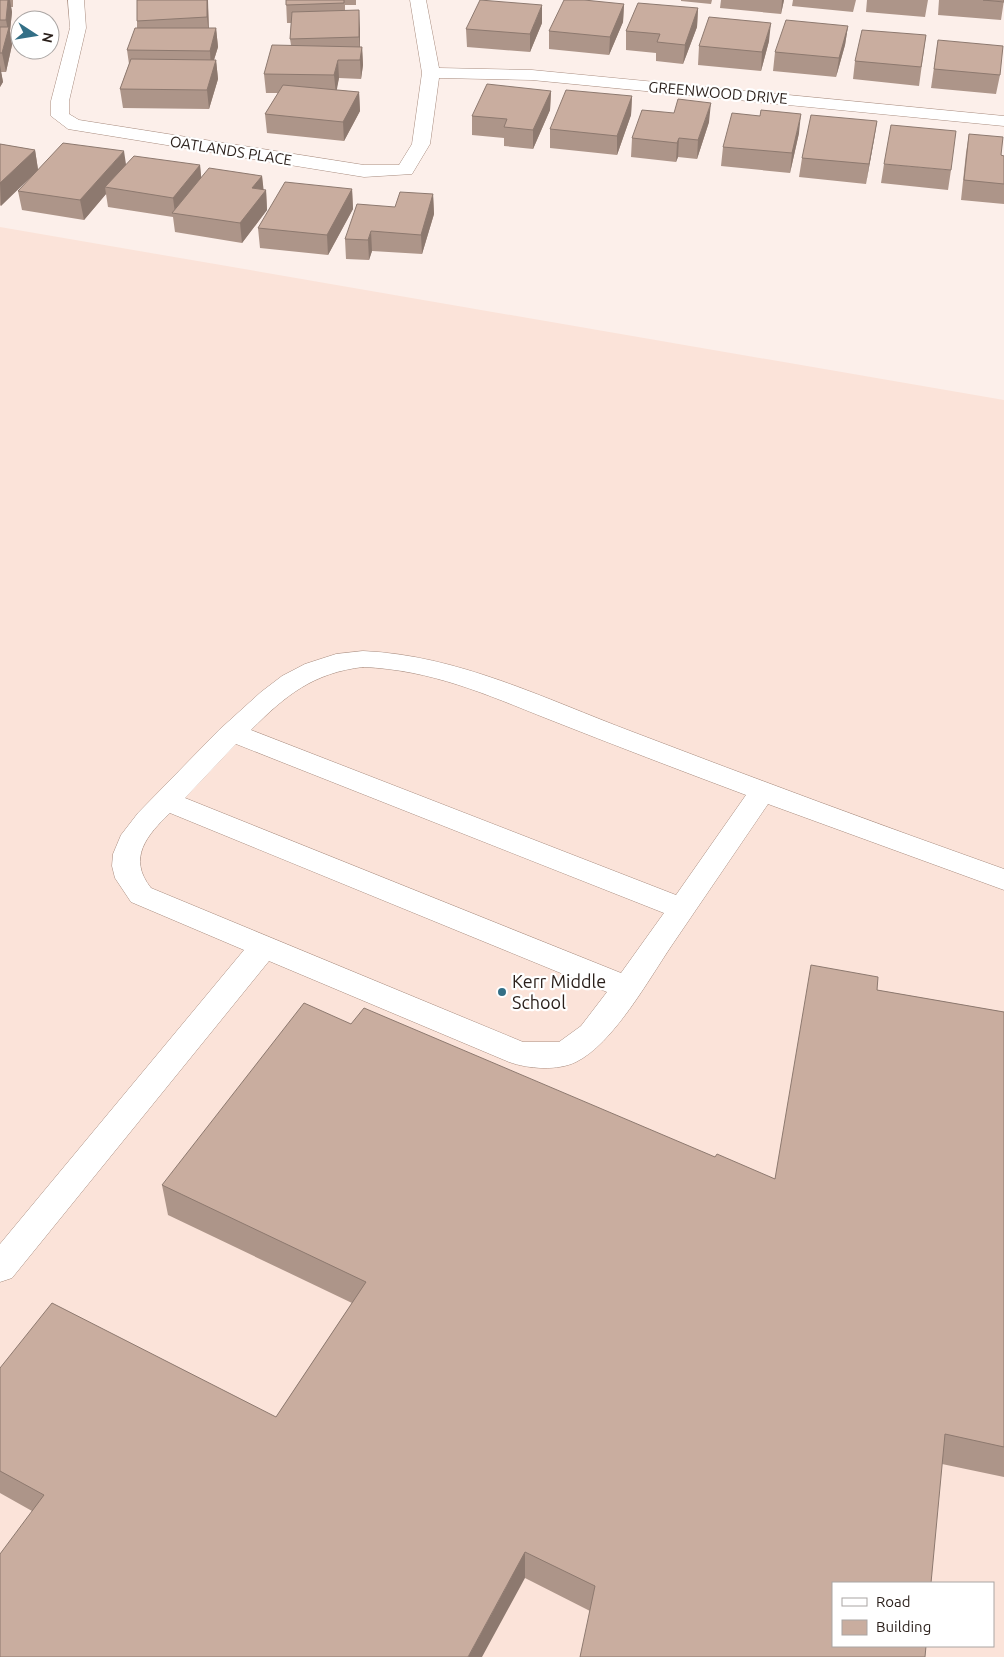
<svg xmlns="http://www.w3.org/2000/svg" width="1004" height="1657" viewBox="0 0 1004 1657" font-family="Ubuntu,sans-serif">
	<rect width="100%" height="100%" fill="#fcefea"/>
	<!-- built -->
	<path fill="#fbe3d9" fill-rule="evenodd" d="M0,227L1004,400V1657H0ZM833,1583H993V1646H833Z"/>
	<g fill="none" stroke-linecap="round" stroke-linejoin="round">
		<!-- minor casing -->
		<g stroke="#a88c7f" stroke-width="1">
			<path id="minor" d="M68,0H84L86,28L69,101V114L79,120L364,165H399L412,144L422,73L410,0H426L439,68L532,70L1004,116V126L532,80L439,78L430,144L412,174L364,177L68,129L51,116V101L70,28Z
				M363,651C458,655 545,699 633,732C756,779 880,825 1004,869V890L768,804C736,851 704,898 672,945C649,979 613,1044 576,1062C558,1071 528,1069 509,1062L269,961L12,1278L0,1282V1244L244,950L131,902L115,878L112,866L113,854L121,835L138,813L219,730L261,692L282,676L305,664L336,654ZM363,667C432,670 485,694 548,719C614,745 679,770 746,795L676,895L251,730C286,695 313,673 363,667ZM236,744L664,913L621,973L185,798ZM170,813L607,992L581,1026L559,1042H523L151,888C127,858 147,835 170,813Z"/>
		</g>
		<!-- minor -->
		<use href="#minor" fill="#fff" fill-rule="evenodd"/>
	</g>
	<!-- wall -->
	<path fill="#ad9589" d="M0,0H13V7H11L12,12L10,31L12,45L6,72H1L3,82L0,87Z
		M137,0H208L209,28H216L218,47L214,60H216L218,79L209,109L123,108L120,89L129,64L127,50L137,28Z
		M286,0H356V5H345V11L360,29V47H362L363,65L361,79L339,78L336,90L359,92L360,111L344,141L267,133L265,114L278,93H266L264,74L291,45L290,39L291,23H287Z
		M681,0H712L711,4L681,1Z
		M721,0H784L781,14L720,8Z
		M793,0H856L853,12L792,6Z
		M867,0H928L925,17L866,12Z
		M939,0H1004L1001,20L938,15Z
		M624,4L623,22L609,55L549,49V31Z
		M698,8L697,27L683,64L656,61V53L626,50V31Z
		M542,23L530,52L467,47L466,29Z
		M848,26L845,45L836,77L773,71L775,52Z
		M926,35L919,86L853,79L855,61Z
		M938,40L1000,75L996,94L931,88Z
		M769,41L761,71L698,65L699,46Z
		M551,91L550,110L533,149L504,146V138L472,135V116Z
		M632,96L631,115L617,155L550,148V129Z
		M674,113L709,122L697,159L678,157L676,162L631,157L632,138Z
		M877,121L866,184L799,177L802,158Z
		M799,133L790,173L721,166L723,147Z
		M969,134L1001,155L1004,156V204L961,200L966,153Z
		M0,144L35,150L38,169L126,165H200L201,178L262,176L263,190H266L267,210L242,243L175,232L173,217L108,207L106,194L84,220L22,210L18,191L33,175L0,206Z
		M884,164L951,170L948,190L881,183Z
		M352,189L353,209L328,255L260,248L258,228Z
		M433,194L434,214L422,254L372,251L369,260L346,259L345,239L395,207Z
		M877,990L1004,1012V1477L942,1464L590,1611L525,1578L32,1511L0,1493V1368L276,1417L352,1303L168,1215L162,1185L351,1024L775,1179Z"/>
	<!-- shaded-wall -->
	<path fill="#8d796f" d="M8,0H10L12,12L10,31L12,45L6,72L2,53L8,31L6,20Z
		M207,0H208V8L209,36L207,17Z
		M782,0H784L781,14Z
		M624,4L623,22L609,55L610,37Z
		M542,5V23L530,52V34Z
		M698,8L697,27L683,64L685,45Z
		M359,10L360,29V56L359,37Z
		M771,23L769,41L761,71L762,52Z
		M848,26L845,45L836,77L839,58Z
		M216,28L218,47L211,69L210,51Z
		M362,47L363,65L361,79L360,60Z
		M216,60L218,79L209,109L207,90Z
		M338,60L339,78L336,94L334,75Z
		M0,65L3,82L0,87Z
		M551,91L550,110L533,149V130Z
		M359,92L360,111L344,141L343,122Z
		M632,96L631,115L617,155V136Z
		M711,103L709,122L697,159L698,140Z
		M801,114L799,133L790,173L792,153Z
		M877,121L874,140L866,184L869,164Z
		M679,138L678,157L676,162L677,143Z
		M35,150L38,170L1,206L0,183Z
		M124,151L127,171L105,187L106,194L84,220L80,200Z
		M200,165L202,185L175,213L173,198Z
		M262,176L264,193L266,190L267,210L242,243L240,223L252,188Z
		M352,189L353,209L328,255L327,235Z
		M433,194L434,214L422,254L421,235Z
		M371,231L372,251L369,260L368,240Z
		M525,1552V1578L482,1657H468Z"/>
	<!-- building -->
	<path fill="#c9ad9f" stroke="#8d796f" d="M0,0H8L6,20H0Z
		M137,0H207V17L137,21Z
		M286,0H344V3L286,5Z
		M480,0L542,5L530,34L466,29Z
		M564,0H584L624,4L610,37L549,31Z
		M983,0H1004V2Z
		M638,3L698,8L685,45L657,42L660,34L626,31Z
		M359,10V37L290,39L292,12Z
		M709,17L771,23L762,52L699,46Z
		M786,20L848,26L839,58L775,52Z
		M0,27H9L2,53H0Z
		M135,28H216L210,51L127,50Z
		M862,30L926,35L921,67L855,61Z
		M938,40L1003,46L1000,75L934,69Z
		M272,45L362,47L360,60H338L334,75L264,74Z
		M131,59L216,60L207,90L120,89Z
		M487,84L551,91L533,130L504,127L507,119L472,116Z
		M283,85L359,92L343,122L265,114Z
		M566,90L632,96L617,136L550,129Z
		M678,99L711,103L698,140L679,138L677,143L632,138L642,110L674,113Z
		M761,110L801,114L792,153L723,147L732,113L760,116Z
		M811,115L877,121L869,164L802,158Z
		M891,125L956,131L951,170L884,164Z
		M969,134L1003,137L1001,155L1004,156V184L964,180Z
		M63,143L124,151L80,200L18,191Z
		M0,144L35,150L0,183Z
		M134,156L200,165L173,198L105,187Z
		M209,168L262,176L252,188L266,190L240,223L172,213Z
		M285,182L352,189L327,235L258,228Z
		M400,192L433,194L421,235L371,231L368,240L345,239L357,204L395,207Z
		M811,965L878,977L877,990L1004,1012V1447L945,1434L931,1583H833V1646H926L925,1657H580L595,1586L525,1552L468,1657H0V1554L44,1495L0,1471V1368L52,1303L276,1417L366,1282L162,1185L304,1003L351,1024L364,1008L715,1157L717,1154L775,1179Z"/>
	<!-- markers -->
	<circle fill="#336f86" stroke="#fff" stroke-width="2" cx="502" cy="992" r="5"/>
	<g text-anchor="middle" stroke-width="4.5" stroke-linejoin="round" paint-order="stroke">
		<!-- far-street labels -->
		<g font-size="15" fill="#2a1f1a" stroke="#fff">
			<text transform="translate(718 93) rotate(5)" y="5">GREENWOOD DRIVE</text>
			<text transform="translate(231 151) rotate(9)" y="5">OATLANDS PLACE</text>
		</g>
		<!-- poi labels -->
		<g font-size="18" fill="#2a1f1a" stroke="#fff" text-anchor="start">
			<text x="512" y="988">Kerr Middle<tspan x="512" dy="21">School</tspan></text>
		</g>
	</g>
	<!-- legend -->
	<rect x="832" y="1582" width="162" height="65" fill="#ffffff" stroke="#aaa5a3"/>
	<rect x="842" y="1598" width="25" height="8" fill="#ffffff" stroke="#aaa5a3"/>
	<text x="876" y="1607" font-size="15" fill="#2a1f1a">Road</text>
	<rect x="842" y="1620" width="25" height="15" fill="#c9ad9f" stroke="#aaa5a3"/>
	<text x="876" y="1632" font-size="15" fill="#2a1f1a">Building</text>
	<!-- north arrow -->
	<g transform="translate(35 35) rotate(102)"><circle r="24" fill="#ffffff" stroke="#aaa5a3"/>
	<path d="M0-4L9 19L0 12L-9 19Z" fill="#336f86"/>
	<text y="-8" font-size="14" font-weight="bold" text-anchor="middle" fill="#2a1f1a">N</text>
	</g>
</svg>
